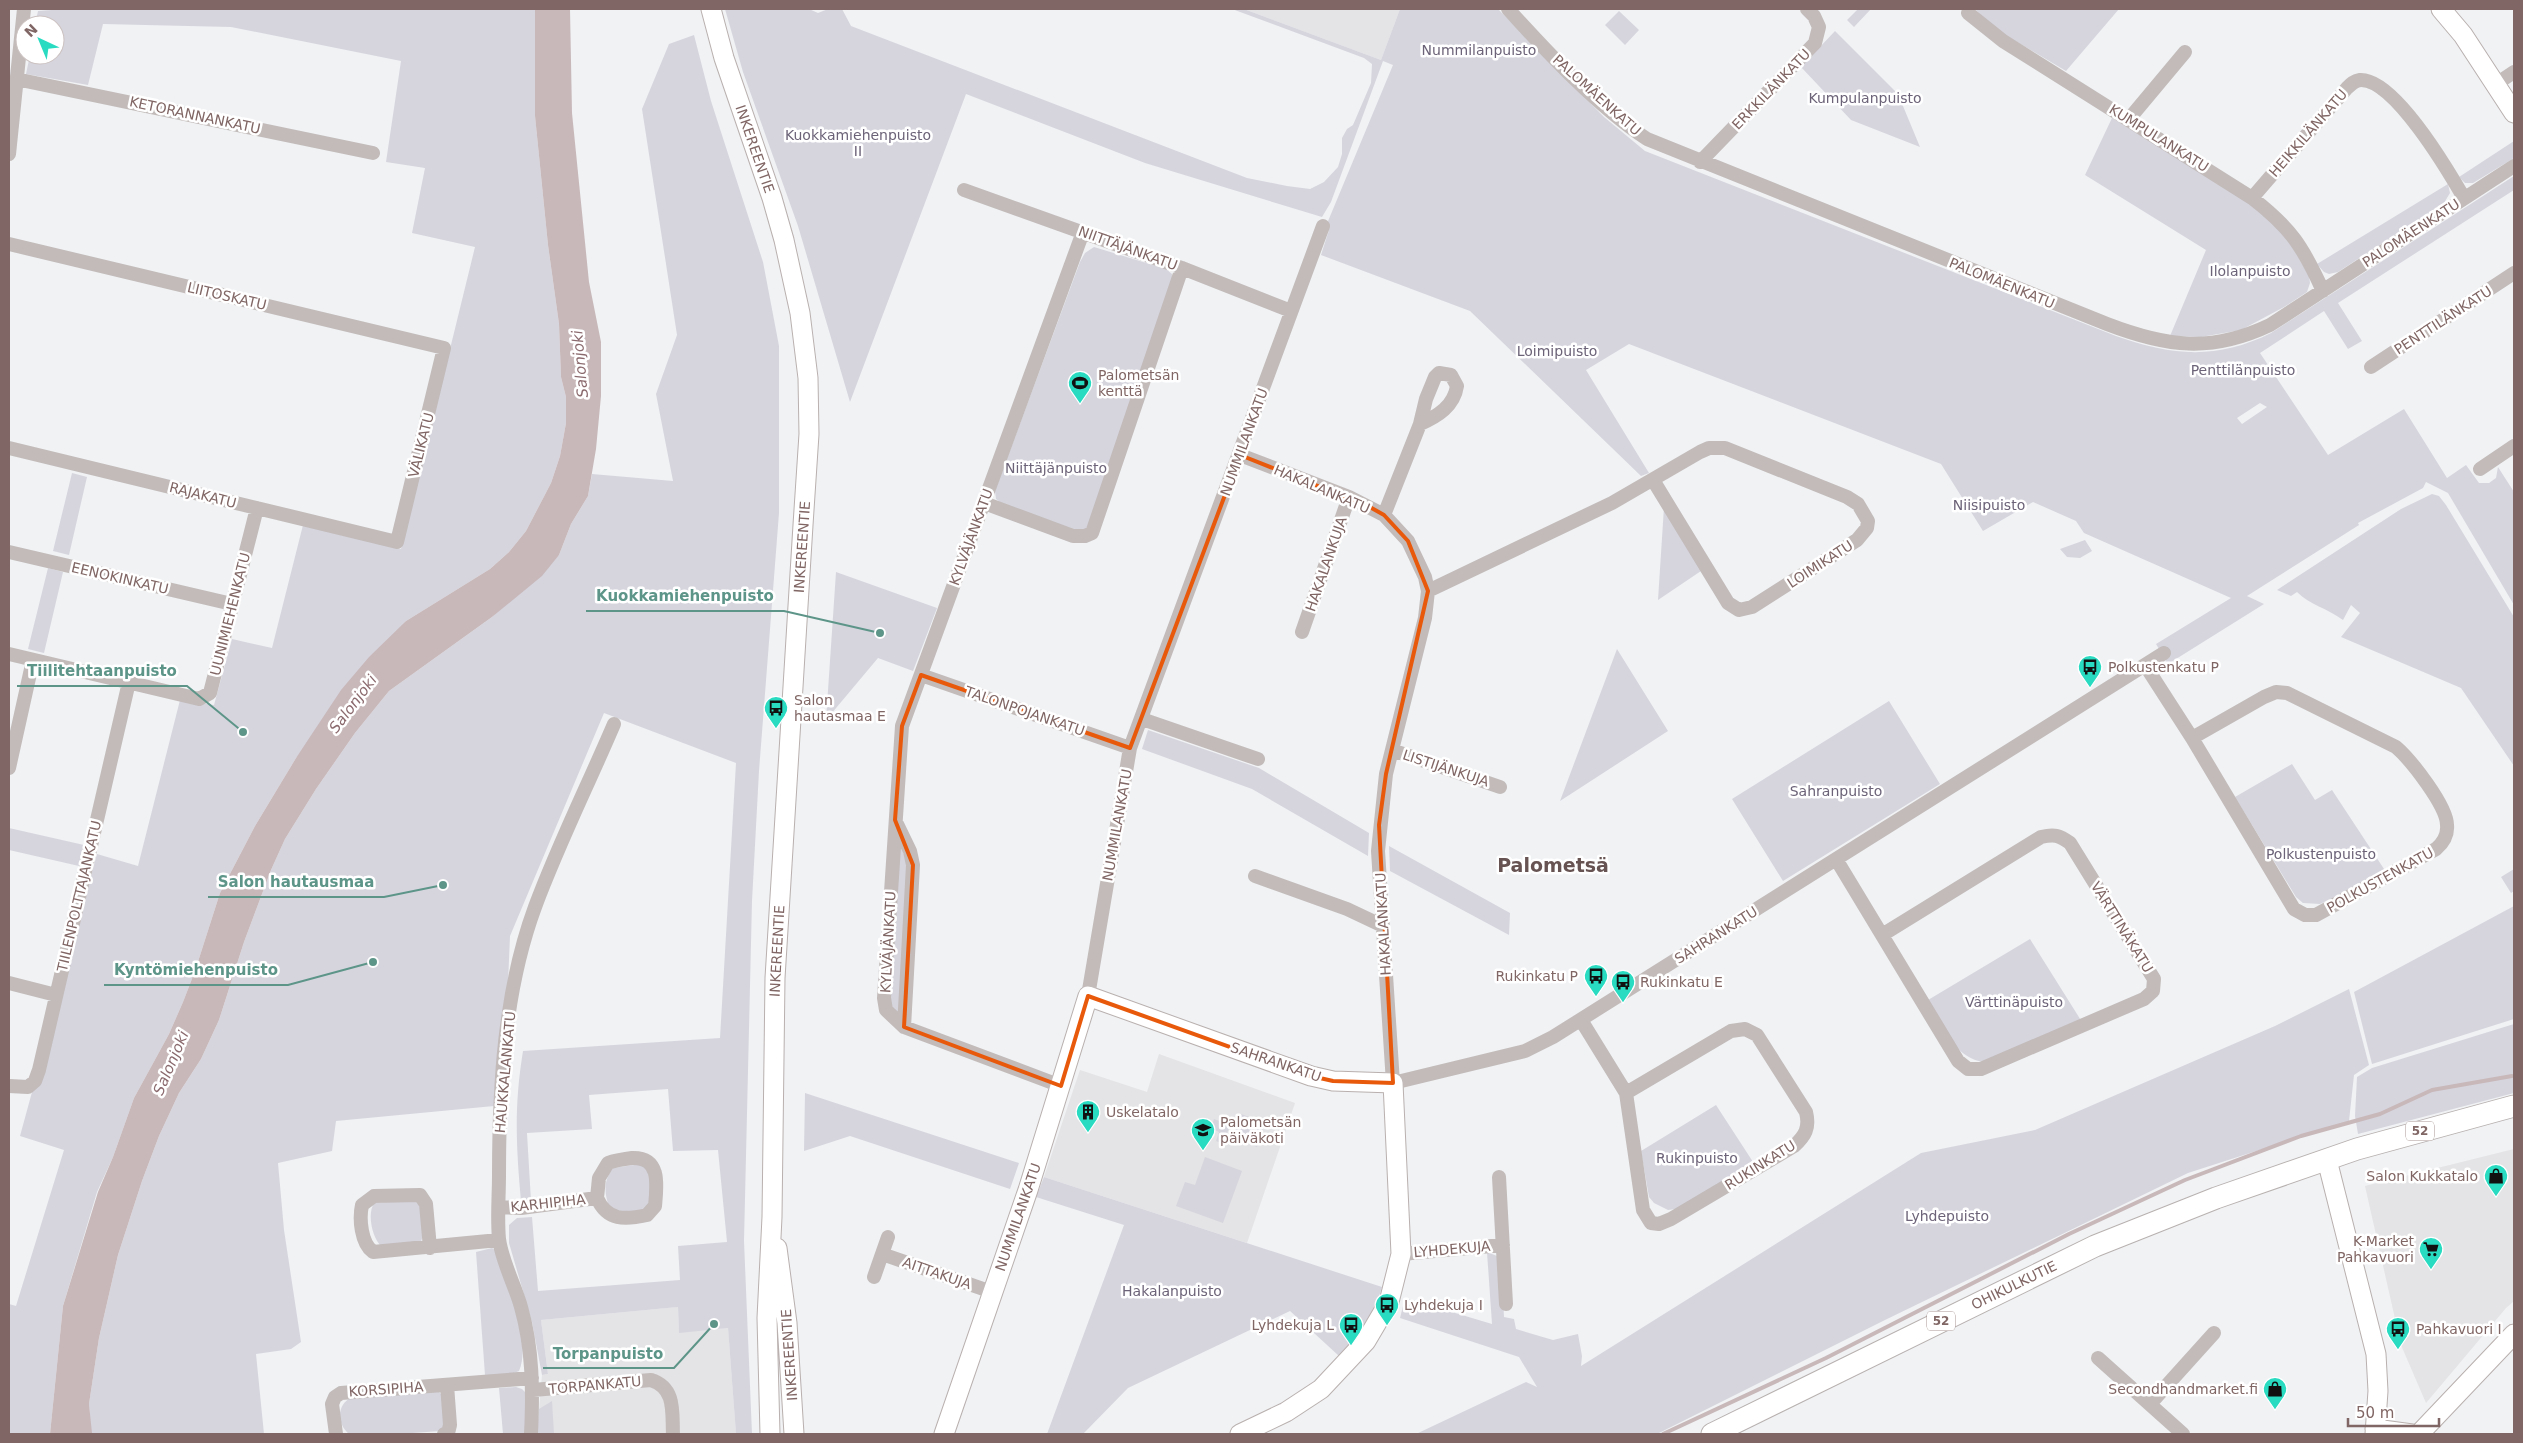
<svg xmlns="http://www.w3.org/2000/svg" width="2523" height="1443" viewBox="0 0 2523 1443" font-family="'DejaVu Sans',sans-serif">
	<rect width="100%" height="100%" fill="#f0f2f4"/>
	<!-- built -->
	<path fill="#e4e3e5" d="M1244,9H1400L1381,60Z
		M1159,1054L1295,1103L1247,1243L1044,1177L1080,1070L1147,1092Z
		M2514,1149V1301L2506,1308L2426,1403L2401,1345L2365,1186Z
		M678,1307L679,1332L728,1328L736,1434H537L542,1375L548,1374L541,1320Z"/>
	<!-- green -->
	<path fill="#d6d5de" fill-rule="evenodd" d="M65,9H535V116L548,245L559,324L561,377L566,397V423L560,456L551,483L526,531L509,552L490,569L406,621L296,758L255,826L220,893L195,971L183,1002L169,1034L134,1098L113,1157L97,1192L63,1306L50,1434H9V1304L16,1306L64,1150L20,1136L97,854L138,866L180,700L214,705L232,639L272,648L303,525L401,549L475,247L412,233L425,168L386,162L401,61L231,27L103,24L88,85L26,74L30,55H55V25H35L38,11Z
		M725,9H809L818,13L828,9H842L851,26L903,46L1247,178L1287,186L1310,189L1324,182L1338,167L1342,154V138L1347,129L1353,125L1371,83L1372,64L1364,58L1232,9H1244L1381,60L1400,9H1498L1604,117L1645,151L2116,336C2172,356 2217,360 2271,333L2514,176V190L2338,303L2362,341L2348,349L2324,311L2260,353L2328,455L2404,409L2447,478L2466,465L2479,483H2489L2496,478L2498,467L2514,492V605L2448,493L2426,482L2423,488L2358,523L2359,525L2247,596L2264,604L2168,664L2156,644L2231,598L2084,533L2076,521L2033,502L1983,531L1941,464L1629,344L1586,370L1649,473L1641,476L1470,311L1321,255L1329,230L1326,226L1393,65L1383,61L1331,202L1322,217L1145,163L966,94L850,402L798,226L743,72ZM2260,403L2267,407L2242,424L2237,418Z
		M1858,9H1871L1854,27L1847,20Z
		M1975,9H2119L2066,71L1992,27Z
		M1619,11L1639,30L1625,45L1605,25Z
		M1835,31L1898,94L1920,147L1851,120L1801,67Z
		M694,35L711,101L763,262L779,346V513L759,771L752,901L744,1241L752,1434H736L728,1328L679,1333L678,1307L541,1320L548,1374L542,1375L532,1322L509,1243V1225L517,1218L532,1217L538,1291L680,1280L678,1246L727,1242L718,1150L673,1151L668,1089L589,1095L592,1129L527,1133L531,1201H521C516,1145 514,1106 523,1051L720,1038L736,763L604,713L510,936L508,983L494,1106L336,1121L332,1151L278,1163L284,1230L301,1342L291,1349L256,1354L264,1434H91L89,1404L99,1338L118,1255L142,1181L159,1136L179,1093L201,1059L219,1020L244,942L271,870L285,839L316,789L355,733L389,691L492,617L559,555L571,524L588,496L592,474L673,481L656,394L677,335L642,109L669,44Z
		M2112,118L2245,200L2270,220L2289,240L2309,276L2310,283L2307,292L2284,307L2241,330L2201,337L2170,336L2206,250L2085,175Z
		M2514,141V158L2473,183H2465L2459,177Z
		M2448,184L2450,193L2444,203L2338,272L2329,274L2324,272L2317,264Z
		M1094,247L1166,269L1172,274V280L1090,520L1086,529L1077,531L1001,503L996,499L995,491L1080,262L1085,253Z
		M72,473L87,477L69,555L53,551Z
		M2432,494L2439,496L2446,505L2514,617V766L2461,688L2341,637L2360,613L2351,605L2343,620C2327,608 2310,605 2297,592L2291,596L2277,590L2401,509Z
		M1664,507L1701,571L1658,600Z
		M2085,540L2092,551L2080,558L2067,557L2060,549Z
		M48,568L63,572L44,653L28,649Z
		M836,572L937,608L913,671L878,658L826,720Z
		M1617,649L1668,731L1560,801Z
		M1889,701L1940,784L1783,881L1732,799Z
		M1148,730L1259,768L1369,833L1368,856L1252,789L1142,749Z
		M2292,764L2315,800L2332,790L2386,872L2320,904L2303,903L2296,897L2235,797Z
		M895,820L910,851L904,1027L884,998Z
		M9,828L84,845L79,866L9,850Z
		M1389,846L1510,913L1509,935L1390,871Z
		M2514,869V891L2511,893L2501,877Z
		M2514,906V1019L2372,1064L2354,992Z
		M2030,939L2082,1022L1983,1062C1953,1057 1942,1024 1928,1000Z
		M2349,989L2369,1065L2354,1075L2349,1121L2188,1173L1885,1320L1657,1434H1416L1526,1382L1537,1387L1519,1357L1400,1318L1405,1298L1492,1324L1487,1252L1497,1256L1501,1262L1504,1317L1514,1319L1516,1329L1553,1340L1578,1334L1582,1356L1581,1366L1921,1153L2035,1130L2275,1026Z
		M2514,1024V1093L2358,1134L2355,1116L2357,1077L2372,1068Z
		M805,1093L1019,1163L1010,1189L850,1136L804,1151Z
		M1716,1105L1755,1165L1683,1208L1668,1210L1654,1203L1649,1197L1641,1151Z
		M1241,1114L1265,1123L1257,1147L1232,1138Z
		M1214,1119L1230,1125L1223,1144L1216,1141L1219,1132L1211,1128Z
		M1205,1157L1242,1171L1223,1223L1176,1206L1185,1182L1195,1185Z
		M641,1164L647,1168L653,1192L646,1209L633,1213L610,1209C604,1194 603,1181 613,1168Z
		M1044,1177L1382,1287C1372,1319 1363,1333 1339,1356L1290,1311L1128,1388L1083,1434H1047L1124,1225L1036,1197Z
		M416,1200C423,1209 425,1231 421,1242L381,1246C372,1237 367,1214 374,1203Z
		M492,1248L498,1252C507,1283 532,1341 519,1371L507,1376L485,1375L476,1252Z
		M516,1387L522,1389L527,1394L525,1434H503L499,1388Z
		M438,1391L442,1395L444,1427L441,1431L398,1434H349C336,1423 337,1404 352,1397Z
		M552,1401L554,1434H537L539,1409Z"/>
	<!-- water -->
	<path fill="#c8b8ba" d="M535,9H570L572,113L589,282L601,342V396L596,449L588,496L571,524L559,555L542,576L492,617L389,691L355,733L316,789L285,839L271,870L244,942L219,1020L201,1059L179,1093L159,1136L142,1181L118,1255L99,1338L89,1404L92,1433L50,1434L63,1306L98,1192L113,1157L134,1098L169,1034L183,1002L195,971L220,893L255,826L296,758L341,690L369,657L406,621L490,569L509,552L526,531L551,483L560,456L566,423V397L561,377L559,324L548,245L535,116Z"/>
	<g fill="none" stroke-linecap="round" stroke-linejoin="round">
		<!-- stream -->
		<path stroke="#c8b8ba" stroke-width="4" d="M1663,1434L1826,1358L2069,1234L2185,1180L2301,1136L2380,1114L2432,1090L2512,1076"/>
		<!-- secondary casing -->
		<g stroke="#b9b0af" stroke-width="21">
			<path id="secondary" d="M711,9L724,58L772,198L784,240L800,313L808,378L809,434L803,525L775,978L772,1217L767,1318L770,1434
				M2441,9L2463,35L2514,113
				M2327,1160L2376,1354L2378,1391L2375,1434
				M777,1248L787,1323L794,1434
				M2375,1429L2412,1434
				M944,1434L1028,1190L1088,996L1311,1076L1333,1081L1393,1083L1401,1254L1389,1302L1366,1341L1321,1389L1286,1412L1240,1434
				M2419,1434L2514,1334"/>
		</g>
		<!-- primary casing -->
		<g stroke="#b8b1b0" stroke-width="23">
			<path id="primary" d="M1712,1434L2095,1246L2216,1198L2357,1149L2514,1106"/>
		</g>
		<!-- street -->
		<path stroke="#c2bbba" stroke-width="14" d="M1508,9C1549,54 1597,106 1647,139L2107,324C2167,347 2211,353 2270,325L2514,166
			M1968,13L2003,41L2252,198C2291,228 2303,247 2323,291
			M16,79L373,153
			M2496,84L2514,72
			M2129,119L2185,52
			M9,154L24,9
			M1700,162L1815,43L1819,27L1814,16L1807,9
			M964,190L1182,268L1291,311
			M2252,198L2347,88C2351,84 2354,81 2360,80C2394,78 2449,172 2464,198
			M9,244L444,348L397,542L9,448
			M2371,367L2514,273
			M1240,455L1349,497L1384,515L1408,541L1425,577L1428,591L1425,618L1386,774L1378,851L1393,1083L1525,1051L1553,1037L2164,653
			M2480,469L2514,446
			M984,503L1073,536H1085L1092,533L1182,268
			M1384,515L1420,424L1426,399L1435,377L1439,373L1451,375L1457,386C1454,406 1438,416 1420,424
			M9,552L232,604
			M1428,591L1612,503L1700,452L1709,448H1725L1847,497L1858,504L1868,521L1867,528L1857,540L1752,607L1739,610L1728,603L1653,480
			M1302,632L1349,497
			M9,654L199,699L210,693L257,508
			M2145,665L2192,738L2294,909L2305,915H2316L2436,849C2444,842 2448,835 2447,825C2447,806 2411,760 2396,747L2287,693L2276,692L2264,697L2192,738
			M921,675L1130,748
			M1142,719L1258,759
			M1392,750L1500,787
			M9,768L33,660
			M896,822L910,851L913,865L904,1027
			M1836,859L1958,1061L1968,1069H1981L2144,999L2153,991L2154,979L2070,843C2059,835 2054,834 2041,837L1882,935
			M1255,876L1347,909L1383,926
			M9,983L56,995
			M1088,996L1130,748L1323,226
			M1581,1020L1626,1093L1643,1210L1651,1223L1659,1224L1671,1219L1794,1146C1805,1136 1810,1128 1806,1112L1757,1035L1745,1029L1731,1031L1626,1093
			M9,1086L28,1087L35,1081L39,1070L129,682
			M1061,1086L904,1027L886,1010L884,998L902,726L1083,232
			M1499,1177L1506,1304
			M499,1207L521,1208L597,1198C607,1221 625,1220 647,1215L655,1206C657,1185 661,1157 632,1158C624,1159 616,1160 608,1163L599,1178L597,1198
			M430,1248L426,1204L420,1195L374,1196L362,1205C359,1219 361,1243 373,1252L499,1240
			M882,1254L888,1237
			M1401,1254L1503,1245
			M874,1277L882,1254L992,1292
			M2098,1358L2183,1434
			M533,1390L651,1380C676,1388 672,1412 673,1434
			M2150,1404L2214,1333
			M336,1434L332,1404L335,1397L341,1393L532,1378
			M444,1434L448,1433L450,1425L447,1385
			M531,1434C533,1392 533,1349 521,1307C515,1285 502,1262 499,1239C497,1218 499,1196 499,1175C499,1086 504,991 535,907C558,845 588,785 614,724"/>
		<!-- secondary -->
		<use href="#secondary" stroke="#fff" stroke-width="19"/>
		<!-- primary -->
		<use href="#primary" stroke="#fff" stroke-width="21"/>
	</g>
	<!-- marked area -->
	<path fill="none" stroke="#e8590c" stroke-width="4" stroke-linejoin="round" d="M1240,455L1368,506L1384,515L1408,541L1428,591L1386,774L1379,825L1393,1083L1333,1081L1311,1076L1088,996L1061,1086L904,1027L913,865L895,820L902,726L921,675L1130,748Z"/>
	<!-- icons -->
	<defs>
		<g id="stadium-pin" transform="scale(1.25)"><path d="M0 17L-7.5 6A9.5 9.5 0 1 1 7.5 6Z" fill="#29dbc1" stroke="#fff"/><path d="M0-5a6.5 5 0 1 0 0 10a6.5 5 0 1 0 0-10ZM-3.5-1.8h7v3.6h-7Z" fill="#111"/></g>
		<g id="bus-pin" transform="scale(1.25)"><path d="M0 17L-7.5 6A9.5 9.5 0 1 1 7.5 6Z" fill="#29dbc1" stroke="#fff"/><path d="M-5-6H5V4H4V6H2V4H-2V6H-4V4H-5ZM-3.5-4V0h7V-4ZM-3.5 1.2v1.5H-2V1.2ZM2 1.2v1.5H3.5V1.2Z" fill="#111"/></g>
		<g id="building-pin" transform="scale(1.25)"><path d="M0 17L-7.5 6A9.5 9.5 0 1 1 7.5 6Z" fill="#29dbc1" stroke="#fff"/><path d="M-4-6H4V6H1V3H-1V6H-4ZM-2.5-4.3h1.7v1.8h-1.7ZM.8-4.3h1.7v1.8H.8ZM-2.5-1h1.7V.8h-1.7ZM.8-1h1.7V.8H.8Z" fill="#111"/></g>
		<g id="school-pin" transform="scale(1.25)"><path d="M0 17L-7.5 6A9.5 9.5 0 1 1 7.5 6Z" fill="#29dbc1" stroke="#fff"/><path d="M0-5L7-2L0 1L-7-2ZM-4 1L0 2.5L4 1V4Q0 6-4 4Z" fill="#111"/></g>
		<g id="shop-pin" transform="scale(1.25)"><path d="M0 17L-7.5 6A9.5 9.5 0 1 1 7.5 6Z" fill="#29dbc1" stroke="#fff"/><path d="M-5-2.5h2.3a2.7 3.5 0 0 1 5.4 0H5L5.5 6h-11ZM-1.5-2.5h3a1.5 2.3 0 0 0-3 0Z" fill="#111"/></g>
		<g id="supermarket-pin" transform="scale(1.25)"><path d="M0 17L-7.5 6A9.5 9.5 0 1 1 7.5 6Z" fill="#29dbc1" stroke="#fff"/><path d="M-6-5.5h2.5l.6 2H6L4.5 2H-2.5L-4.4-4H-6ZM-1.5 3.2a1.3 1.3 0 1 0 .1 0ZM3 3.2a1.3 1.3 0 1 0 .1 0Z" fill="#111"/></g>
	</defs>
	<g fill-rule="evenodd">
		<use href="#stadium-pin" x="1080" y="383"/>
		<use href="#bus-pin" x="2090" y="667"/>
		<use href="#bus-pin" x="776" y="708"/>
		<use href="#bus-pin" x="1596" y="976"/>
		<use href="#bus-pin" x="1623" y="982"/>
		<use href="#building-pin" x="1088" y="1112"/>
		<use href="#school-pin" x="1203" y="1130"/>
		<use href="#shop-pin" x="2496" y="1176"/>
		<use href="#supermarket-pin" x="2431" y="1249"/>
		<use href="#bus-pin" x="1387" y="1305"/>
		<use href="#bus-pin" x="1351" y="1325"/>
		<use href="#bus-pin" x="2398" y="1329"/>
		<use href="#shop-pin" x="2275" y="1389"/>
	</g>
	<g text-anchor="middle" stroke-width="5" stroke-linejoin="round" paint-order="stroke">
		<!-- shield labels -->
		<g fill="#fff" stroke="#a69492" stroke-width="1">
			<rect x="2406" y="1121.5" width="28" height="19" rx="4"/>
			<rect x="1927" y="1311.5" width="28" height="19" rx="4"/>
		</g>
		<g font-size="12" font-weight="bold" fill="#806664">
			<text x="2420" y="1135">52</text>
			<text x="1941" y="1325">52</text>
		</g>
		<!-- park labels -->
		<g font-size="14" fill="#6c6378" stroke="#fff">
			<text x="1479" y="55">Nummilanpuisto</text>
			<text x="1865" y="103">Kumpulanpuisto</text>
			<text x="858" y="140">Kuokkamiehenpuisto<tspan x="858" dy="16">II</tspan></text>
			<text x="2250" y="276">Ilolanpuisto</text>
			<text x="1557" y="356">Loimipuisto</text>
			<text x="2243" y="375">Penttilänpuisto</text>
			<text x="1056" y="473">Niittäjänpuisto</text>
			<text x="1989" y="510">Niisipuisto</text>
			<text x="1836" y="796">Sahranpuisto</text>
			<text x="2321" y="859">Polkustenpuisto</text>
			<text x="2014" y="1007">Värttinäpuisto</text>
			<text x="1697" y="1163">Rukinpuisto</text>
			<text x="1947" y="1221">Lyhdepuisto</text>
			<text x="1172" y="1296">Hakalanpuisto</text>
		</g>
		<!-- street labels -->
		<g font-size="14" fill="#806664" stroke="#fff">
			<text transform="translate(1771 89) rotate(-46)" y="5">ERKKILÄNKATU</text>
			<text transform="translate(1597 95) rotate(42)" y="5">PALOMÄENKATU</text>
			<text transform="translate(195 115) rotate(12)" y="5">KETORANNANKATU</text>
			<text transform="translate(2308 133) rotate(-49)" y="5">HEIKKILÄNKATU</text>
			<text transform="translate(2159 138) rotate(32)" y="5">KUMPULANKATU</text>
			<text transform="translate(755 149) rotate(71)" y="5">INKEREENTIE</text>
			<text transform="translate(2411 233) rotate(-33)" y="5">PALOMÄENKATU</text>
			<text transform="translate(1128 248) rotate(20)" y="5">NIITTÄJÄNKATU</text>
			<text transform="translate(2002 283) rotate(22)" y="5">PALOMÄENKATU</text>
			<text transform="translate(227 296) rotate(13)" y="5">LIITOSKATU</text>
			<text transform="translate(2443 320) rotate(-33)" y="5">PENTTILÄNKATU</text>
			<text transform="translate(1244 442) rotate(-70)" y="5">NUMMILANKATU</text>
			<text transform="translate(421 445) rotate(-76)" y="5">VÄLIKATU</text>
			<text transform="translate(1322 489) rotate(23)" y="5">HAKALANKATU</text>
			<text transform="translate(203 495) rotate(14)" y="5">RAJAKATU</text>
			<text transform="translate(971 537) rotate(-70)" y="5">KYLVÄJÄNKATU</text>
			<text transform="translate(802 547) rotate(-86)" y="5">INKEREENTIE</text>
			<text transform="translate(1326 564) rotate(-71)" y="5">HAKALANKUJA</text>
			<text transform="translate(1820 564) rotate(-33)" y="5">LOIMIKATU</text>
			<text transform="translate(120 578) rotate(13)" y="5">EENOKINKATU</text>
			<text transform="translate(230 614) rotate(-76)" y="5">UUNIMIEHENKATU</text>
			<text transform="translate(1025 711) rotate(19)" y="5">TALONPOJANKATU</text>
			<text transform="translate(1446 768) rotate(18)" y="5">LISTIJÄNKUJA</text>
			<text transform="translate(1117 825) rotate(-80)" y="5">NUMMILANKATU</text>
			<text transform="translate(2380 880) rotate(-29)" y="5">POLKUSTENKATU</text>
			<text transform="translate(79 896) rotate(-77)" y="5">TIILENPOLTTAJANKATU</text>
			<text transform="translate(1383 924) rotate(-93)" y="5">HAKALANKATU</text>
			<text transform="translate(2122 927) rotate(58)" y="5">VÄRTTINÄKATU</text>
			<text transform="translate(1716 935) rotate(-32)" y="5">SAHRANKATU</text>
			<text transform="translate(888 942) rotate(-87)" y="5">KYLVÄJÄNKATU</text>
			<text transform="translate(777 951) rotate(-87)" y="5">INKEREENTIE</text>
			<text transform="translate(1276 1062) rotate(19)" y="5">SAHRANKATU</text>
			<text transform="translate(505 1072) rotate(-85)" y="5">HAUKKALANKATU</text>
			<text transform="translate(1760 1165) rotate(-32)" y="5">RUKINKATU</text>
			<text transform="translate(548 1203) rotate(-6)" y="5">KARHIPIHA</text>
			<text transform="translate(1018 1217) rotate(-71)" y="5">NUMMILANKATU</text>
			<text transform="translate(1452 1249) rotate(-5)" y="5">LYHDEKUJA</text>
			<text transform="translate(937 1273) rotate(19)" y="5">AITTAKUJA</text>
			<text transform="translate(2014 1285) rotate(-26)" y="5">OHIKULKUTIE</text>
			<text transform="translate(789 1355) rotate(-94)" y="5">INKEREENTIE</text>
			<text transform="translate(595 1385) rotate(-5)" y="5">TORPANKATU</text>
			<text transform="translate(386 1389) rotate(-4)" y="5">KORSIPIHA</text>
		</g>
		<!-- poi labels -->
		<g font-size="14" fill="#806664" stroke="#fff" text-anchor="start">
			<text x="1098" y="380">Palometsän<tspan x="1098" dy="16">kenttä</tspan></text>
			<text x="2108" y="672">Polkustenkatu P</text>
			<text x="794" y="705">Salon<tspan x="794" dy="16">hautasmaa E</tspan></text>
			<text x="1578" y="981" text-anchor="end">Rukinkatu P</text>
			<text x="1640" y="987">Rukinkatu E</text>
			<text x="1106" y="1117">Uskelatalo</text>
			<text x="1220" y="1127">Palometsän<tspan x="1220" dy="16">päiväkoti</tspan></text>
			<text x="2478" y="1181" text-anchor="end">Salon Kukkatalo</text>
			<text x="2414" y="1246" text-anchor="end">K-Market<tspan x="2414" dy="16">Pahkavuori</tspan></text>
			<text x="1404" y="1310">Lyhdekuja I</text>
			<text x="1334" y="1330" text-anchor="end">Lyhdekuja L</text>
			<text x="2416" y="1334">Pahkavuori I</text>
			<text x="2258" y="1394" text-anchor="end">Secondhandmarket.fi</text>
		</g>
		<!-- water labels -->
		<g font-size="15" font-style="italic" fill="#8b6a6e" stroke="#fff">
			<text transform="translate(580 364) rotate(-95)" y="5">Salonjoki</text>
			<text transform="translate(353 704) rotate(-53)" y="5">Salonjoki</text>
			<text transform="translate(171 1063) rotate(-67)" y="5">Salonjoki</text>
		</g>
		<!-- district labels -->
		<g font-size="19" font-weight="bold" fill="#665352" stroke="#fff">
			<text x="1553" y="872">Palometsä</text>
		</g>
	</g>
	<!-- callouts -->
	<path fill="none" stroke="#5d9589" stroke-width="2" d="M880 633L784 611H586M243 732L187 686H17M443 885L384 897H208M373 962L288 985H104M714 1324L674 1368H543"/>
	<g fill="#5d9589" stroke="#fff" stroke-width="2">
		<circle cx="880" cy="633" r="5"/>
		<circle cx="243" cy="732" r="5"/>
		<circle cx="443" cy="885" r="5"/>
		<circle cx="373" cy="962" r="5"/>
		<circle cx="714" cy="1324" r="5"/>
	</g>
	<g font-size="15" text-anchor="middle" font-weight="bold" fill="#5d9589" stroke="#fff" stroke-width="5" stroke-linejoin="round" paint-order="stroke">
		<text x="685" y="601">Kuokkamiehenpuisto</text>
		<text x="102" y="676">Tiilitehtaanpuisto</text>
		<text x="296" y="887">Salon hautausmaa</text>
		<text x="196" y="975">Kyntömiehenpuisto</text>
		<text x="608" y="1359">Torpanpuisto</text>
	</g>
	<!-- border -->
	<rect width="2523" height="1443" fill="none" stroke="#806664" stroke-width="20"/>
	<!-- north arrow -->
	<g transform="translate(40 40) rotate(316)"><circle r="24" fill="#ffffff" stroke="#ccc2c1"/>
	<path d="M0-4L9 19L0 12L-9 19Z" fill="#29dbc1"/>
	<text y="-8" font-size="14" font-weight="bold" text-anchor="middle" fill="#806664">N</text>
	</g>
	<!-- scale -->
	<path d="M2348 1418v8h91v-8" fill="none" stroke="#806664" stroke-width="2.5"/>
	<text x="2356" y="1418" font-size="15" fill="#806664" stroke="#ffffff" stroke-width="4" paint-order="stroke">50 m</text>
</svg>
